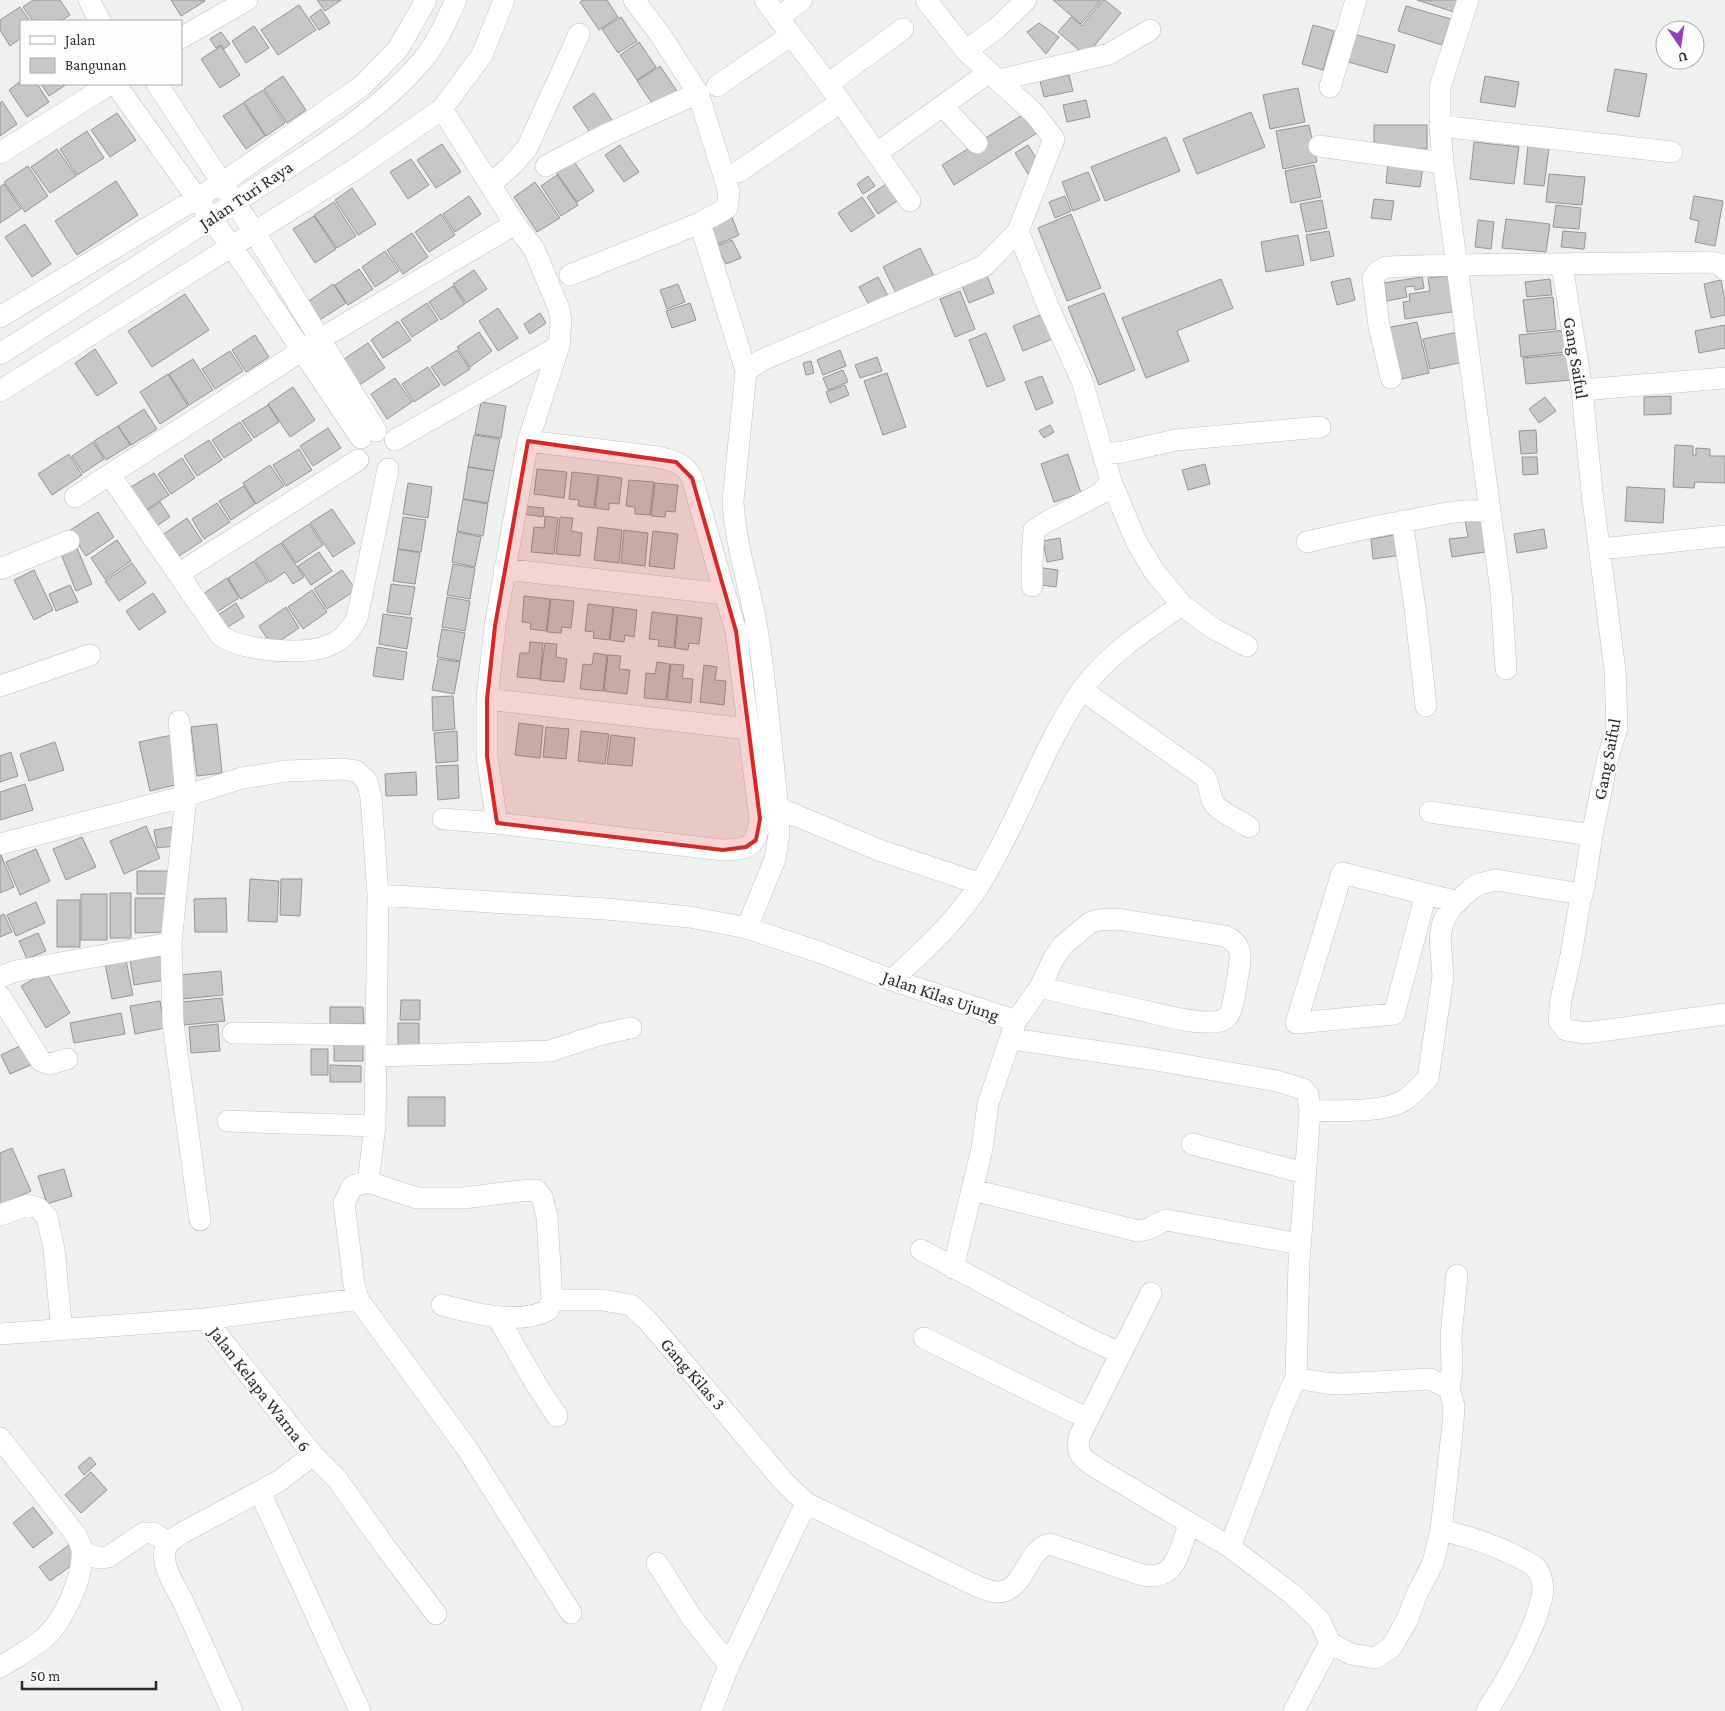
<svg xmlns="http://www.w3.org/2000/svg" width="1725" height="1711" viewBox="0 0 1725 1711" font-family="'Crimson Pro',serif">
	<rect width="100%" height="100%" fill="#eff1ee"/>
	<!-- building -->
	<path fill="#c6c8c5" stroke="#929491" d="M33,0H60L70,15L61,21H33L23,7Z
		M171,0H204L205,1L181,16Z
		M317,0H341L325,11Z
		M583,0H607L618,17L599,30L580,2Z
		M1053,0H1101L1081,24Z
		M1103,0H1105L1121,13L1086,56L1058,32L1071,17L1082,26Z
		M1417,0H1461L1457,13Z
		M299,5L316,30L278,55L261,30Z
		M1406,6L1451,19L1442,45L1398,31Z
		M20,7L30,21H21V38L10,46L0,30V20Z
		M321,9L330,23L319,30L310,17Z
		M621,17L637,41L618,53L602,29Z
		M1039,23L1059,37L1046,54L1027,32Z
		M1313,25L1334,31L1323,70L1302,64Z
		M254,26L269,48L246,63L232,41Z
		M221,32L230,44L224,49L221,45L216,48L210,39Z
		M1353,34L1395,45L1387,73L1345,61Z
		M639,42L656,67L637,80L620,55Z
		M221,46L240,75L220,88L201,59Z
		M660,66L677,91L654,106L637,81Z
		M1615,69L1647,74L1639,117L1607,111Z
		M1069,75L1073,91L1044,97L1040,81Z
		M283,76L306,110L287,123L264,89Z
		M1485,76L1519,82L1515,107L1480,102Z
		M21,81V84H37L49,102L27,117L9,90Z
		M41,84H67L49,96Z
		M1298,88L1305,122L1270,129L1263,95Z
		M263,90L285,123L266,136L244,102Z
		M594,93L614,123L593,137L573,107Z
		M1086,100L1090,117L1067,122L1063,105Z
		M2,101L17,124L0,136V103Z
		M243,103L265,136L246,149L223,116Z
		M1251,112L1265,147L1197,174L1183,139Z
		M117,113L136,140L110,157L91,130Z
		M1024,114L1037,133L954,185L942,165Z
		M1309,125L1317,162L1283,169L1276,131Z
		M1374,125H1427V149H1374Z
		M87,131L104,158L77,175L60,149Z
		M1166,137L1180,171L1105,201L1091,167Z
		M1474,142L1519,147L1514,184L1470,179Z
		M442,144L461,172L436,188L417,160Z
		M620,145L639,172L624,182L605,155Z
		M1028,145L1041,166L1028,174L1015,153Z
		M1528,145L1549,148L1544,186L1524,184Z
		M57,149L76,176L50,193L31,167Z
		M411,159L429,185L408,199L390,172Z
		M573,160L594,191L577,202L556,172Z
		M1388,163L1423,167L1420,187L1386,183Z
		M1314,165L1321,197L1291,203L1285,171Z
		M28,166L48,196L25,212L4,182Z
		M1088,172L1100,200L1073,211L1062,182Z
		M1549,174L1585,177L1582,205L1546,202Z
		M557,175L578,205L561,216L541,186Z
		M868,176L875,186L863,194L857,184Z
		M892,180L903,197L878,214L867,197Z
		M116,181L138,215L77,255L55,221Z
		M535,182L560,218L537,232L514,197Z
		M4,184L21,209L0,223V187Z
		M352,188L376,224L358,235L335,200Z
		M469,196L481,214L455,232L443,214Z
		M1065,196L1071,211L1055,218L1049,202Z
		M1694,196L1723,201L1715,246L1695,242L1699,221L1690,219Z
		M862,197L875,216L851,232L838,213Z
		M1374,199L1394,201L1391,220L1371,218Z
		M1322,200L1327,228L1306,232L1300,204Z
		M334,202L356,236L337,248L314,215Z
		M1556,205L1581,208L1579,229L1553,227Z
		M441,214L455,235L429,252L415,232Z
		M1071,214L1101,288L1067,301L1038,228Z
		M731,215L739,235L716,245L708,225Z
		M314,216L336,249L315,263L293,229Z
		M1506,219L1550,224L1546,252L1502,248Z
		M1478,220L1494,222L1491,249L1475,247Z
		M25,224L51,264L32,277L5,237Z
		M1329,231L1334,256L1311,261L1306,235Z
		M1563,231L1586,233L1584,249L1561,247Z
		M412,233L428,257L403,274L387,250Z
		M1298,235L1304,265L1266,272L1261,242Z
		M732,240L741,258L726,264L717,246Z
		M920,248L936,280L899,299L883,267Z
		M385,251L399,271L375,287L362,267Z
		M359,269L373,289L348,305L335,285Z
		M474,270L487,289L466,303L453,284Z
		M986,273L994,293L969,303L961,283Z
		M1453,275L1458,311L1405,319L1403,302L1410,301L1409,294L1430,291L1428,278Z
		M878,277L891,302L873,312L859,287Z
		M1422,277L1424,288L1415,290L1414,286L1405,287L1407,297L1387,301L1384,283Z
		M1350,278L1355,300L1337,305L1331,282Z
		M1221,279L1233,308L1177,331L1189,361L1146,378L1122,318Z
		M1550,279L1552,295L1527,297L1525,282Z
		M1721,280L1725,301V315L1711,318L1704,284Z
		M333,284L346,303L318,321L306,303Z
		M678,284L685,302L667,309L660,290Z
		M453,286L465,304L441,320L429,302Z
		M960,291L975,329L955,337L940,299Z
		M1104,293L1135,370L1099,385L1068,307Z
		M185,294L209,330L152,367L128,331Z
		M1553,297L1556,329L1527,332L1523,300Z
		M427,303L438,320L412,337L401,320Z
		M690,303L696,320L672,328L666,311Z
		M498,308L518,338L498,351L479,321Z
		M540,313L546,323L530,334L524,324Z
		M1045,313L1055,338L1023,351L1013,326Z
		M398,321L411,340L383,358L371,340Z
		M1417,322L1429,373L1397,380L1386,328Z
		M1725,325V348L1699,353L1695,331Z
		M1565,330L1567,352L1521,357L1519,335Z
		M479,332L492,351L470,367L457,347Z
		M1458,332L1464,362L1430,369L1423,339Z
		M986,333L1005,380L987,387L969,340Z
		M255,335L269,357L246,372L232,350Z
		M368,343L385,368L358,386L341,361Z
		M95,349L117,383L97,396L75,363Z
		M457,350L470,369L444,386L431,367Z
		M840,350L846,366L823,375L817,360Z
		M230,351L243,371L215,389L202,369Z
		M1569,354L1571,380L1526,384L1523,358Z
		M877,357L882,371L860,378L855,365Z
		M193,359L213,390L189,405L169,374Z
		M811,361L814,373L806,375L803,363Z
		M428,367L440,385L414,402L402,384Z
		M843,370L848,382L828,390L823,378Z
		M887,373L906,427L883,435L864,381Z
		M168,374L188,406L160,424L140,392Z
		M1042,376L1053,403L1036,410L1025,382Z
		M395,378L412,402L387,419L371,394Z
		M845,385L849,395L830,403L826,392Z
		M293,387L315,420L290,437L268,404Z
		M1671,396V414L1644,415V397Z
		M1545,397L1556,411L1539,423L1529,409Z
		M481,402L506,406L501,438L475,434Z
		M268,405L279,422L254,438L242,421Z
		M144,409L157,429L131,445L118,426Z
		M240,422L252,440L224,458L212,440Z
		M1050,425L1054,432L1044,438L1039,431Z
		M118,426L130,445L106,460L94,441Z
		M328,428L341,448L313,466L300,446Z
		M1536,430L1537,453L1521,454L1519,431Z
		M474,435L500,439L494,471L468,467Z
		M209,440L222,460L197,476L184,456Z
		M93,442L104,459L83,473L72,456Z
		M1675,445L1693,446V455H1696V448L1710,449V456H1725V483L1695,482L1694,488L1673,487Z
		M299,449L312,470L286,486L273,465Z
		M69,454L82,475L52,495L38,474Z
		M1068,454L1081,493L1054,502L1041,464Z
		M1522,457H1537L1538,474L1523,475Z
		M182,458L195,478L171,494L158,474Z
		M1205,464L1210,484L1188,490L1182,470Z
		M270,465L284,486L256,504L243,483Z
		M468,467L494,471L488,503L463,499Z
		M537,469L567,472L564,498L534,494Z
		M572,472L598,475L594,508L578,506L579,500L569,499Z
		M154,473L169,495L141,513L126,490Z
		M599,475L622,478L619,504L609,503V510L595,508Z
		M629,480L654,482L650,515L635,514V507L626,506Z
		M408,483L432,487L428,518L403,514Z
		M655,483L678,485L675,512L666,511L665,517L651,516Z
		M244,486L255,504L231,520L219,501Z
		M1627,487L1665,489L1663,523L1625,521Z
		M463,499L488,504L483,536L457,531Z
		M160,502L170,517L152,529L142,514Z
		M217,503L230,522L204,539L192,519Z
		M524,506L544,508L543,517L523,514Z
		M332,509L355,543L333,557L310,523Z
		M98,512L114,537L86,556L69,531Z
		M545,516L558,518L554,554L531,552L534,527L544,528Z
		M403,517L426,520L421,552L398,549Z
		M560,517L573,518L571,531L582,533L580,556L556,554Z
		M1487,517L1492,551L1452,557L1449,539L1468,537L1465,520Z
		M187,518L202,541L176,558L161,536Z
		M309,524L323,545L296,563L282,542Z
		M598,527L622,530L619,563L594,560Z
		M1544,529L1547,548L1517,553L1514,534Z
		M624,530L648,533L645,566L621,563Z
		M653,531L678,534L674,569L649,566Z
		M457,532L481,537L475,567L452,562Z
		M1399,534L1402,555L1373,559L1371,539Z
		M1060,538L1063,559L1047,562L1043,541Z
		M117,540L131,561L105,579L91,558Z
		M281,543L304,577L293,584L285,572L270,582L255,560Z
		M77,548L92,584L76,591L61,554Z
		M398,549L420,553L415,584L393,581Z
		M319,552L332,571L311,585L298,566Z
		M254,561L268,582L241,599L228,578Z
		M132,563L146,583L119,601L105,581Z
		M453,564L475,568L470,599L447,595Z
		M1036,567L1058,570L1056,587L1033,584Z
		M34,570L53,610L34,620L14,580Z
		M342,570L356,590L327,609L314,589Z
		M227,578L239,598L212,615L200,596Z
		M391,584L415,587L410,615L387,612Z
		M70,585L78,602L56,611L49,594Z
		M312,590L327,612L303,629L288,607Z
		M153,593L166,612L139,630L126,611Z
		M524,596L550,599L546,631L530,629L531,623L522,622Z
		M447,597L470,601L465,631L442,627Z
		M551,599L574,601L571,628L562,627L561,633L547,632Z
		M236,603L244,617L223,630L215,617Z
		M588,604L613,607L609,640L593,638L594,632L585,631Z
		M286,607L299,628L272,646L259,626Z
		M614,607L637,610L634,637L625,635L624,642L610,640Z
		M652,612L677,615L674,648L658,646L659,640L649,639Z
		M383,614L412,618L407,649L379,644Z
		M678,615L702,618L699,644L689,643L688,650L675,648Z
		M442,629L465,633L460,661L437,657Z
		M530,642L543,643L540,679L517,677L520,653H529Z
		M545,643L557,644L556,657L567,659L564,682L540,680Z
		M377,647L407,652L403,680L373,676Z
		M594,653L607,655L603,691L580,689L583,664L592,665Z
		M608,655L621,656L619,669L630,670L627,694L604,691Z
		M438,659L460,662L454,694L432,690Z
		M657,662L670,664L666,700L644,698L646,673L655,674Z
		M671,664L684,665L682,678L693,679L691,703L667,700Z
		M704,665L717,667L715,680L726,681L724,705L700,702Z
		M453,696L455,729L433,731L432,697Z
		M519,723L543,726L540,758L515,755Z
		M217,724L222,773L197,776L191,727Z
		M546,727L569,729L566,759L543,757Z
		M457,731L458,761L436,763L434,733Z
		M581,731L609,734L605,764L578,761Z
		M172,735L183,783L150,791L139,742Z
		M611,735L635,738L632,766L607,764Z
		M55,742L64,770L29,781L20,754Z
		M11,752L18,776L0,782V756Z
		M458,765L459,798L438,800L436,766Z
		M416,772L417,795L386,796L385,774Z
		M25,784L33,810L0,820V792Z
		M146,826L160,858L124,874L110,841Z
		M172,827L174,846L157,848L154,830Z
		M82,837L96,867L66,880L53,849Z
		M36,849L50,881L20,895L6,862Z
		M1,855L14,887L0,893V856Z
		M137,871H170V894H137Z
		M250,879L279,881L277,922L248,921Z
		M281,879H302L300,916L280,915Z
		M110,893H131V938H110Z
		M81,894H107V940H81Z
		M135,898H168V932L135,933Z
		M226,898L227,932H195L194,899Z
		M57,900H80V947H57Z
		M36,902L45,923L16,936L7,915Z
		M4,914L12,932L0,937V916Z
		M38,933L46,951L27,959L19,941Z
		M161,954L165,980L134,985L130,960Z
		M126,960L133,995L112,999L105,964Z
		M221,971L223,995L182,999L179,975Z
		M46,972L70,1013L46,1028L21,986Z
		M222,998L225,1021L184,1025L182,1002Z
		M401,1000H420V1020H400Z
		M160,1001L165,1028L135,1034L130,1006Z
		M330,1007H363L364,1024H330Z
		M121,1013L125,1034L74,1043L70,1023Z
		M398,1023H419V1052H398Z
		M218,1024L220,1051L191,1053L189,1027Z
		M334,1039H363V1061H334Z
		M26,1043L35,1063L10,1074L1,1055Z
		M311,1049H328V1075H311Z
		M330,1065L361,1066V1082H330Z
		M408,1097H445V1126H408Z
		M12,1148L31,1191L0,1205V1153Z
		M64,1169L72,1196L47,1204L38,1176Z
		M90,1457L96,1464L84,1475L78,1467Z
		M91,1472L107,1490L81,1513L65,1495Z
		M33,1507L53,1533L33,1548L13,1523Z
		M69,1545L79,1560L50,1581L39,1567Z"/>
	<g fill="none" stroke-linecap="round" stroke-linejoin="round">
		<!-- minor casing -->
		<g stroke="#bec0bd" stroke-width="22">
			<path id="minor" d="M89,0L100,21
				M765,0L828,84L910,201
				M1468,0L1440,87V126L1443,163L1501,592L1506,669
				M778,18L802,0
				M181,38L247,0
				M966,51L997,28L1026,0
				M999,80L1109,54L1150,30
				M157,84L255,233L376,431
				M828,84L903,29
				M717,86L790,36
				M1330,87L1356,0
				M119,89L248,270L361,438
				M943,106L977,143
				M442,109L515,224L534,249L559,309L561,321L559,346L528,441L495,626L487,699V756L497,823
				M1440,126L1672,152
				M1319,146L1443,163
				M0,153L110,84
				M877,153L981,78
				M546,166L605,135L698,93
				M738,172L841,102
				M491,184L512,165L527,148L579,34
				M700,223L746,371
				M1018,231L1048,306L1082,381L1111,481L1136,541L1154,571L1182,605L1214,629L1247,646
				M1562,265L1582,390L1592,492L1615,670L1617,728L1608,757L1592,835L1584,887L1580,901L1571,955L1561,999L1559,1021L1566,1030L1586,1033L1725,1014
				M570,275L700,223L727,208L729,192L698,93L659,33L634,0
				M0,317L222,183L362,86L398,49L426,0
				M0,354C88,298 176,242 263,184C319,147 377,113 421,62C437,44 446,21 456,0
				M1391,378L1379,326L1373,278L1377,272L1386,267C1493,263 1601,264 1708,262L1721,264L1725,270
				M1582,390L1725,378
				M0,391L354,170L442,109L482,55L504,0
				M395,440L559,346
				M528,441L658,457C673,461 685,463 692,478L725,594
				M1103,454L1123,452L1176,440L1320,427
				M110,475L221,636C243,651 306,656 330,645C343,640 350,630 357,618L388,469
				M75,497L320,339L515,224
				M1402,521L1415,608L1426,706
				M1307,542C1344,533 1380,525 1417,519C1441,514 1465,508 1489,512
				M1601,549L1725,536
				M0,569L69,541
				M178,574L358,460
				M1032,586V562L1034,530L1048,521L1100,494L1111,481
				M0,686L90,655
				M1082,690L1205,777C1210,785 1209,792 1212,800C1215,810 1240,821 1249,827
				M487,699L748,729
				M179,721L186,796L171,943L173,1023L200,1220
				M778,808L879,850L980,884
				M1430,812L1592,835
				M443,819L497,823L723,850C749,850 757,846 760,819L736,631L725,594L504,569
				M0,844L186,796L242,778L287,771L342,769L356,771L367,781L371,797L378,895L375,1126L368,1182
				M1426,894L1394,1014L1296,1023L1342,873L1458,902
				M378,895L606,909L690,917L747,928L822,953L892,980L1016,1021
				M747,928L775,859L779,834L778,808C771,748 767,688 757,629C750,585 735,546 733,501L746,371L762,360L984,266L1018,231L1054,139L1035,114L966,51L926,0
				M0,977L16,971L171,943
				M892,980C924,950 958,920 981,882C1019,821 1041,750 1081,691C1107,654 1146,630 1182,605
				M0,996L41,1061L50,1064L67,1059
				M233,1033L375,1035
				M1011,1039L1150,1059L1277,1081L1303,1089L1308,1095L1310,1111L1299,1263L1296,1378L1284,1404L1230,1547
				M376,1056L550,1051L602,1034L631,1028
				M1310,1111C1336,1110 1385,1114 1406,1099C1414,1093 1421,1085 1428,1078L1443,977L1440,937L1443,922L1451,908L1471,889L1479,884L1496,880L1582,894
				M228,1121L375,1126
				M1192,1144L1305,1173
				M973,1190L1138,1231L1148,1229L1166,1220L1300,1244
				M0,1215L28,1205L38,1208L47,1217L54,1249L61,1322L63,1329
				M921,1250L1083,1336L1120,1353
				M953,1268L982,1149L988,1104L1016,1021L1040,987L1054,958L1063,945L1091,922L1098,920L1117,919L1225,936C1244,945 1241,957 1238,975C1236,984 1234,1012 1226,1018C1222,1022 1214,1022 1208,1022C1185,1022 1163,1015 1141,1010C1107,1002 1073,996 1040,987
				M1151,1293L1080,1435C1074,1456 1085,1460 1100,1470L1230,1547L1292,1594L1305,1606L1320,1621L1330,1643L1351,1654L1375,1658L1391,1648L1407,1620L1416,1596L1433,1563L1441,1530L1453,1424L1454,1406L1449,1388L1430,1379L1340,1384L1325,1383L1296,1378
				M358,1299L354,1284L344,1203L352,1187L356,1185L368,1182L417,1198H463L519,1191L536,1190L542,1197L547,1217L552,1300L548,1310C519,1326 472,1313 442,1305
				M552,1300H602L631,1305L647,1320L672,1349L784,1482L806,1503L966,1581C975,1585 986,1591 996,1592C1026,1593 1025,1549 1050,1544L1139,1574C1178,1584 1178,1550 1190,1523
				M497,1316L536,1384L557,1416
				M205,1319L313,1455L337,1479L386,1548L436,1614
				M0,1334L205,1319L358,1299L468,1450L571,1613
				M924,1338L1088,1419
				M1449,1388L1452,1369L1451,1336L1457,1275
				M0,1438L76,1535C78,1540 81,1544 82,1550C84,1577 63,1623 42,1640C30,1650 14,1658 0,1667
				M260,1492L360,1711
				M1441,1530C1467,1536 1492,1544 1516,1556C1523,1560 1531,1563 1536,1568C1542,1575 1544,1588 1542,1597C1533,1635 1508,1678 1487,1711
				M82,1552L99,1558L108,1557L144,1533H153L169,1542
				M657,1563L692,1618L729,1665
				M232,1711L182,1599C174,1585 155,1557 170,1541C173,1539 177,1537 180,1534L279,1481L313,1455
				M711,1711L729,1665L806,1503
				M1294,1711L1330,1643"/>
		</g>
		<!-- minor -->
		<use href="#minor" stroke="#fff" stroke-width="21"/>
	</g>
	<!-- marked area -->
	<path fill="#d62828" fill-opacity="0.2" stroke="#d62828" stroke-width="4" stroke-linejoin="round" d="M528,441L676,462L692,478L736,631L760,819L756,840L746,847L723,850L497,823L487,756V699L495,626Z"/>
	<g text-anchor="middle" stroke-width="4.5" stroke-linejoin="round" paint-order="stroke">
		<!-- street labels -->
		<g font-size="18" fill="#2a2b29" stroke="#fdfefb">
			<text transform="translate(246 195) rotate(-34)" y="6">Jalan Turi Raya</text>
			<text transform="translate(1576 358) rotate(81)" y="6">Gang Saiful</text>
			<text transform="translate(1607 759) rotate(-79)" y="6">Gang Saiful</text>
			<text transform="translate(941 996) rotate(19)" y="6">Jalan Kilas Ujung</text>
			<text transform="translate(693 1374) rotate(49)" y="6">Gang Kilas 3</text>
			<text transform="translate(260 1389) rotate(52)" y="6">Jalan Kelapa Warna 6</text>
		</g>
	</g>
	<!-- legend -->
	<rect x="20" y="20" width="162" height="65" fill="#fdfefb" stroke="#a9aaa7"/>
	<rect x="30" y="36" width="25" height="8" fill="#ffffff" stroke="#a9aaa7"/>
	<text x="65" y="45" font-size="15" fill="#2a2b29">Jalan</text>
	<rect x="30" y="58" width="25" height="15" fill="#c6c8c5" stroke="#a9aaa7"/>
	<text x="65" y="70" font-size="15" fill="#2a2b29">Bangunan</text>
	<!-- north arrow -->
	<g transform="translate(1680 45) rotate(167)"><circle r="24" fill="#fdfefb" stroke="#a9aaa7"/>
	<path d="M0-4L9 19L0 12L-9 19Z" fill="#9143b3"/>
	<text y="-8" font-size="14" font-weight="bold" text-anchor="middle" fill="#2a2b29">U</text>
	</g>
	<!-- scale -->
	<path d="M22 1681v8h134v-8" fill="none" stroke="#2a2b29" stroke-width="2.5"/>
	<text x="30" y="1681" font-size="15" fill="#2a2b29" stroke="#fdfefb" stroke-width="4" paint-order="stroke">50 m</text>
</svg>
